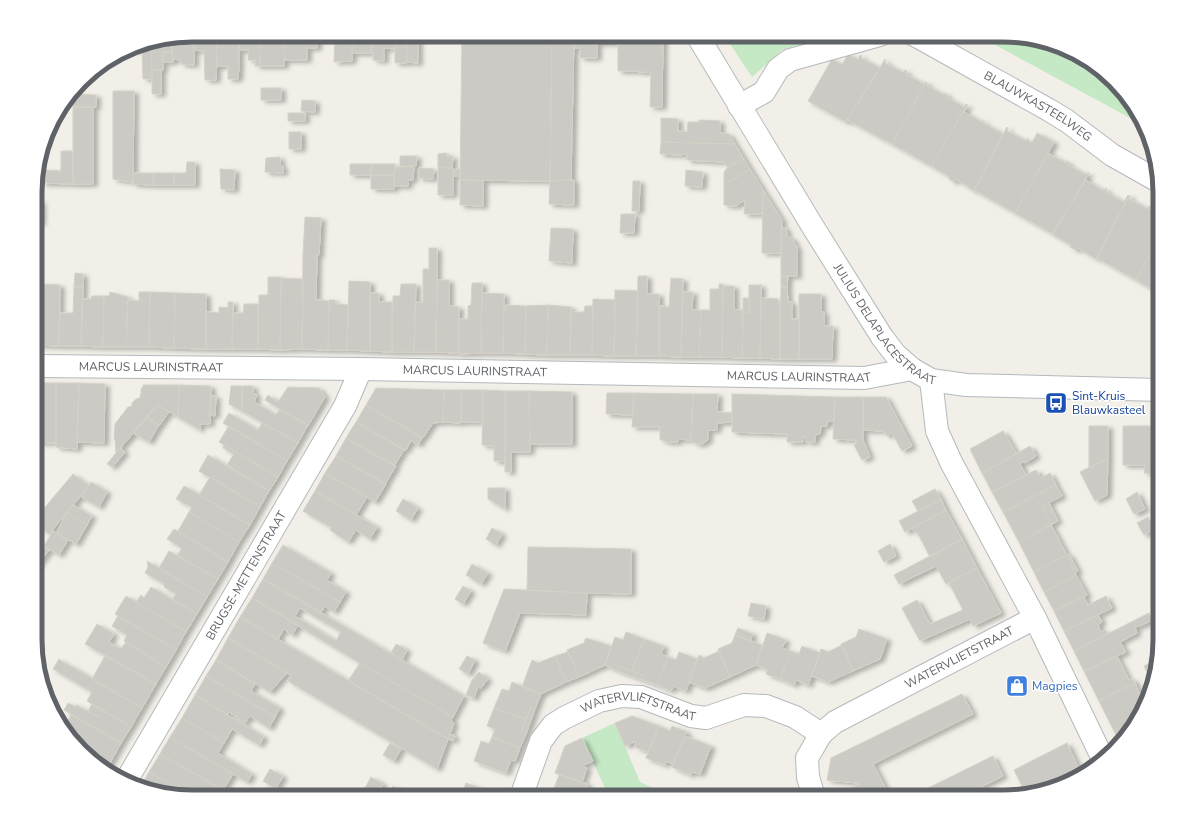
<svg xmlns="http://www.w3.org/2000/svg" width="1195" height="832" viewBox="0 0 1195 832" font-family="'Nunito Sans',sans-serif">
	<defs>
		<filter id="shadow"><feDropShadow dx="4.5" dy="2.5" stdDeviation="2" flood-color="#0004"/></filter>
	</defs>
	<rect width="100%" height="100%" fill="#f1efe8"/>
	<!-- green -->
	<path fill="#c5e8c5" d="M724,35H829L782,50L752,77Z
		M977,35H1013L1054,43L1099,67L1144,122L1145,126Z
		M615,723L640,782L673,797H609L582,738Z"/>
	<!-- building -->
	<path fill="#cccac5" stroke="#d6d1c6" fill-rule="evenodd" filter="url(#shadow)" d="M194,35H216L217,68H216V80H205L204,51L194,50Z
		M194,35V65L181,64V60L173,59L172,39Z
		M216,35H239V66L238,79H228V66H217Z
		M239,35H261L260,66H255L256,60H248L249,50H239Z
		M261,35H285L284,66H260Z
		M285,35H317V48H307V60H284Z
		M317,35H352V61L334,62L335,39H317Z
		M352,35H371V53H352Z
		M371,35H396L395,49L384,48V61L373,60V53H371Z
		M396,35H418V63L407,62L406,43L395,42Z
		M462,35H552L550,181L460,180Z
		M552,35H574L571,180L550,181Z
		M574,35H663L662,107H650L651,72H638L639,71H618V43H597V58H580V48H574Z
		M172,39V52H163V70H152L151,43Z
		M395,42L406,43L407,63H395Z
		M151,43L152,79H143L142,50H133V47Z
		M163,52H172L173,62H163Z
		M848,54L858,60L860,55L862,56L861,58L880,68L846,122L808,101L832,59L842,65Z
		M885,59L886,60L885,63L904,73L905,70L907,71L905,74L924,84L925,82H926L892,144L847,120Z
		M152,70H161V94H152Z
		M926,82H927L926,85L944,95L946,93L947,94L946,97L964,107L966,104L967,105L931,166L892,144Z
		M261,88H281V100H261Z
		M113,91H134L133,182L113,179Z
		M73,94L96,95V107H73Z
		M302,100L315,101V112L301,111Z
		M967,105H968L964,112L983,123L984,120L983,123L1003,134L974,191L956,179L954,182L949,179L950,177L931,166Z
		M73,107H93V184H73Z
		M288,113H305V121H288Z
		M661,118L678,119V131L687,132L688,122H699V120L720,121V133L729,134L735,144L661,142Z
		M1007,127L1008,128L1007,131L1026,141L1027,139H1029L1028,141L1032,143L1037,133L1054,142L1015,213L974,190Z
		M289,132H301V149H289Z
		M661,142L735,144L744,159L728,167L724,162L687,160V154H682V155L660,154Z
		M61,151H72L73,184L42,183V170L61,171Z
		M447,153V157L453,156L452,168L438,167V154Z
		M1048,153L1066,163L1068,161L1069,162L1068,165L1087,175L1088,172L1089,173L1053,234L1015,213Z
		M400,156H417L416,166H400Z
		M280,157V165L283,166V173L265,172L266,158Z
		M744,159L750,169L724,185V172L728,167Z
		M187,162H195V185H174V173H186Z
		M350,164H371V175H350Z
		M371,164H395L394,175H371Z
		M395,167H414L413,180H408V186H395L394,175Z
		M438,167L453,168V195H438Z
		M419,168L434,169L433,179L419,178Z
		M220,169L235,170L234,190L221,189Z
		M455,169H460L459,176H454Z
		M750,169L763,190L762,214H744L745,200L736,206L724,205V185Z
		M686,170L703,172L702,187L685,186Z
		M133,173H153V185L133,184Z
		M153,173H174V185H153Z
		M371,175H394V189H371Z
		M460,180L483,181V206L460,205Z
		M571,180H574V205L549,204L550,181Z
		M1086,180L1104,191L1106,188L1107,189L1106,192L1124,202L1128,195L1129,196L1096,259L1078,248L1076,250L1070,247L1071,245L1052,234Z
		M633,181H640L639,211H632Z
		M763,190L782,220L781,253H762Z
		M1129,196H1131L1129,199L1148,209L1149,206L1151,207L1149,210L1160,216V237L1136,280L1097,258Z
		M41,200V223L36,222V204Z
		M621,214H635L634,233H620Z
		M305,217L321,218L319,255H317L316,300L329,301L328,350L302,349L303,255Z
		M781,227L786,228L787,236L793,239L795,246H797V276H781Z
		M551,228L573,229L572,263L549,261Z
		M1160,237V294L1136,280Z
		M429,248H437L436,352H414L415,302L423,303V269H429Z
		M75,273L83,274V287H74Z
		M638,276H647V294H659V356H636Z
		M781,276H788L787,287H781Z
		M268,277H281L280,350L258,349L259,295H268Z
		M281,278L303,279L302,349L280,350Z
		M671,278L683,279L681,357L659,356V306L669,307Z
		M437,280H449V306L459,307L458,353L436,352Z
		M349,281L370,282V351L347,350Z
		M472,283H482L481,353L459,354V319H468V306L471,305Z
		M40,284L60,285L59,346L39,345Z
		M401,284H416L414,352H392L393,296H400Z
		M719,284H723L722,357H699L701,310H710V289H719Z
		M749,285H761L760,358H742L743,312H749Z
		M723,286H734V310H743L742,358L722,357Z
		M74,287H83L81,346H59L60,313H73Z
		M781,287H787L788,302H792V319H799V359H780Z
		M615,290L638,291L636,356H614Z
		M110,292L128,297L126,347H103L104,296H109Z
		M139,292H150L149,347H126L128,300L139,301Z
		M150,292L175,293L174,348L149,347Z
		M683,292H693L692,310H701L699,357H681Z
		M175,293L206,294V349L174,348Z
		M370,293H379V302H392V352L370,351Z
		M482,293L504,294L503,353H481Z
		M36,294H40L39,345H36Z
		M799,294H821V312H824V326H833L832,359H799Z
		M92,296H104L103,347L81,346L82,299H91Z
		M743,298H749V312H743Z
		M761,298L778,299V303H780V359L760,358Z
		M593,299L615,300L614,356L592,355Z
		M329,300H335V304L348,305L347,350H328Z
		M228,302H233L232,349H206V312L219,313V307L228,308Z
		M244,304H258V349H232L233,313H243Z
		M506,305L526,306L525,354L503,353L504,309H506Z
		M548,305L571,307L570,355H547Z
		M548,305L547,355L525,354L526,306Z
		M585,306H593L592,355H570L571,312H584Z
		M36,383H56V443L36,442Z
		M56,383H79L77,449L56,447Z
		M79,383L105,384L104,443L77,442Z
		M143,385H179L178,417L158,405L116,453L115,440L114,439L115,424L128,407L132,406V403L136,399L140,398V396L141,394V389L143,387Z
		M179,385L211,386L210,424H200V430L178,417Z
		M231,386H242V411L229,404Z
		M242,386H253V393L257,395L254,402L276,415L280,409L308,425L298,443L242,411Z
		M288,387L319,388L325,397L308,426L265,400L268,395L278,402Z
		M376,388L444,390L443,422L433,423L423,438L366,405Z
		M444,390H461V423L443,422Z
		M461,390H483V422H461Z
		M483,390L505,391V461H494V446L482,445Z
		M505,391H529L530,444V452H511V472H505Z
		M529,391L572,392V444H530Z
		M607,393H634L632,415L606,414Z
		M634,393L693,394L691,440L678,439V442H666L663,440H660V427H632Z
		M693,394H718L717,412L732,413V422L717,423V430H708V440L702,444H696L691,440Z
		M732,394L835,397L834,421H828L827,426H821L820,434H818L815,437V442H806V436H804L803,442H787V434L732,432Z
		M211,396H216L215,416L210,415Z
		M835,397H863V440L870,457L862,460L854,445L856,444V440L833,439Z
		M863,397H886L912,446L902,451L892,433L887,436L883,431L863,430Z
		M158,405L169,412L159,426L146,417Z
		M366,405L422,438L418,445L411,441L406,450L356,422Z
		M229,413L258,430L262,423L298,443L287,461L223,423Z
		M146,417L159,425L149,442L133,433Z
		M356,422L404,450L394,466L346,438Z
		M229,426L287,461L278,477L219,442Z
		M1089,426H1108V458L1089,468Z
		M1123,426H1150V427L1160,428V474L1144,473L1145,465H1123Z
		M1003,431L1017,454L982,473L970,449Z
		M346,438L396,466L385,484L336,456Z
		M224,445L278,477L269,491L227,465L234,454L223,448Z
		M1030,446L1036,456L1025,463V461L1020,464L1026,475L992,492L982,473Z
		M120,448L125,452L112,467L107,464Z
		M208,455L269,491L260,507L199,471Z
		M336,456L386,484L375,502L325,473Z
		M1108,458L1107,495L1095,501L1080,472Z
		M1036,470L1041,478L1050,473L1056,485L1003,512L992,492Z
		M325,473L367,497L356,515L315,491Z
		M73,474L89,486L49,534L36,524V518Z
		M210,477L260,507L250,525L199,495Z
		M91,482L107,492L99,507L81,497Z
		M1056,485L1062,496L1042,506L1052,524L1019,542L1003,512Z
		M184,486L250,525L239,542L189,512L192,507L176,499Z
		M488,488H505V509L488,499Z
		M935,489L941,499L918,511L912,501Z
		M315,491L377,527L370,539L356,530L348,542L330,530L332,528L303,511Z
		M1137,492L1145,509L1134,514L1126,499Z
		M403,499L418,508L411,520L396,511Z
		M941,499L946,510L905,532L899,521Z
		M1049,503L1058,521L1052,524L1042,506Z
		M73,505L92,516L87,525L66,513Z
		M946,510L962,539L930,557L917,532L915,533L912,528Z
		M189,512L239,542L228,562L178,531Z
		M66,513L87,525L76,544L57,533Z
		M1148,517L1154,529L1144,535L1137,523Z
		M1051,525L1067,555L1034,572L1019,542Z
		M492,528L502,534L496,545L486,539Z
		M174,529L228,562L218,579L177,556L182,548L167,539Z
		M53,531L68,540L59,555L44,546Z
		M1160,535V556H1159L1151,540Z
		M962,539L977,568L946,584L936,566L899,584L894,575Z
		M890,544L896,556L884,562L878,551Z
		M40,545L49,550L36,567V549Z
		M283,545L331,573L327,580L346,592L340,602L272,563Z
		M528,547L631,549V594L587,593L527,590Z
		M169,551L218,579L207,597L159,568Z
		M1069,554L1078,571L1075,573L1067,555Z
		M1067,555L1076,575L1044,592L1034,572Z
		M147,561L207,597L197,614L172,600L176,594L164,587L165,584L145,573L148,567Z
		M272,563L340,602L334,612L325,606L321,612L263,579Z
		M472,564L488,573L481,584L466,575Z
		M977,568L1001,613L973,626L970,619L920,641L902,608L917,600L930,624L963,610L949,583Z
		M1076,575L1087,595L1054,611L1044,592Z
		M263,579L464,696L453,717L360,663L252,598ZM300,608L341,632L336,641L295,616Z
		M463,586L471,591L463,604L455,599Z
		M151,587L197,614L186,632L136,602L141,595L144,598Z
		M504,589L587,593L586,615L520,613L505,651L483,643Z
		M126,596L186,632L176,650L115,614Z
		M1106,596L1112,608L1064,631L1054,611L1084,597L1088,605Z
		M252,598L298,625L292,635L284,629L278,639L240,617Z
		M751,603L766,606L764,619L748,616Z
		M1149,613L1152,620L1140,626V625L1135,628L1137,633L1120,642L1126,652L1084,671L1074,651Z
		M1098,615L1102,622L1098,625L1101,632L1106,630L1108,634L1074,651L1064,631Z
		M118,616L176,650L166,667L124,641L127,635L112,626Z
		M240,617L448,739L437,769L288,681L291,675L228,638Z
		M97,624L114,634L109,642L121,649L126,642L166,667L156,684L85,644Z
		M738,628L753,634L750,641L735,635Z
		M859,629L887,639L880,659L853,671L841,644L856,637Z
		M626,632L644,639L632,671L620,666L618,671L605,665L615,637L623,640Z
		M767,633L786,640L782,648L791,651L780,679L766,674L768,670L756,665Z
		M735,635L762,645L756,665L730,677L718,649L732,643Z
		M228,638L287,673L270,692L216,660Z
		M586,638L611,646L605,665L579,677L567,650L584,643Z
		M644,639L664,646L661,654L668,657L657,685L643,680L644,676L632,671Z
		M396,644L407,650L402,660L391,653Z
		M842,645L853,671L828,682L812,676L821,649L828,652Z
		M802,646L820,653L808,685L796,680L794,685L780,679L791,651L799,654Z
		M719,651L730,677L705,688L689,682L699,655L704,658Z
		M568,652L579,677L566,682L555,656Z
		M679,652L697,659L686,691L673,686L671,691L657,685L668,657L676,660Z
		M105,656L156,684L142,708L92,679Z
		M467,656L475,660L468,674L459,669Z
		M555,656L566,682L541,694L522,687L532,660L538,663Z
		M1117,656L1129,680L1133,679L1135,683L1099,701L1084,671Z
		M59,659L68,666L69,665L142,708L131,727L87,701L92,692L53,669Z
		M216,660L255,684L251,691L280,708L275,717L206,676Z
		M1156,660L1157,663L1155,673L1149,676L1144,666Z
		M360,663L453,717L451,720L454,723L448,739L348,681Z
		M620,666L644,676L643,680L618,671Z
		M479,672L488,679L480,689L478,687L474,698L466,695L472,680Z
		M206,676L275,717L269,728L250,716L245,723L229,712L227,715L195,695Z
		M512,682L541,694L535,709L531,707L526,719L494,708L502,689L509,691Z
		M1135,683L1144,705L1136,720L1114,731L1099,701Z
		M962,694L973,714L873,764L890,797H865L858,783L827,780L831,758Z
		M195,695L264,737L259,745L232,729L224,743L182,718Z
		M68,703L76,707V705L99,717L103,710L131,727L121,743L64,710Z
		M92,704L103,710L99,717L88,711Z
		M531,707L535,709L526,734L521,732Z
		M494,708L526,719L521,732L526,734L520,748L492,737L495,729L487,726Z
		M71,715L121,743L106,770L96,765L64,727Z
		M632,716L659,726L648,752L635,747L636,743L634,742L625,746L615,723Z
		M182,718L224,743L218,753L252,774L247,782L170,737Z
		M1136,720L1128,736L1120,742L1114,731Z
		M659,726L670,731L672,726L687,732L673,764L666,761L665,765L646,758Z
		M450,734L455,736L453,741L448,739Z
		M685,736L711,746L700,774L692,772L691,775L672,767Z
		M170,737L233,774L223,790L160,754Z
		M492,737L520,748L515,761L511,760L506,773L474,761L481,741L489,744Z
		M582,738L593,761L584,765L583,767L587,768L582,782L555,773L565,746Z
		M390,743L401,749L394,761L383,755Z
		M1067,743L1078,767L1034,790L1025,792L1014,770Z
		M160,754L226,792L223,797H207L191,787L187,794L149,772Z
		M993,756L1003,776L961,797H910Z
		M1078,767L1082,773L1073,781L1039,789L1038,788Z
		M270,769L283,776L276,789L263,781Z
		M149,772L187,794L192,797H182L140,788Z
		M559,775L588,784L585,792L593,796V797H556L559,790L554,788Z
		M371,777L383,784L377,795L365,788Z
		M466,783L498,795L497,797H460Z
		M859,784L865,797H846L844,792Z
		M393,786L412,797H389Z
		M554,788L559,790L556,797H551Z"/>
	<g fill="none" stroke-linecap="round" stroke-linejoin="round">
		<!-- minor casing -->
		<g stroke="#b5b8bc" stroke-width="24">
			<g id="minor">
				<path id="s1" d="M697,35L813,227L882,337L895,354L912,369L931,380L966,385L1160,390"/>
				<path id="s2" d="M914,35L920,38L1049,110L1067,121L1112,155L1160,182"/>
				<path d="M739,106L764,92L778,69L790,60L880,35"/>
				<path id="s3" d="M36,366L361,369L864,378L912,369"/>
				<path d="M931,380L937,431L951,462L1035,618L1102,757"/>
				<path id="s4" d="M126,781L345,406L361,369"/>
				<path id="s5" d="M521,797L541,741L553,725L564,718L599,701L622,696L641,697L691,716L706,718L744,705L766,706L795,717L821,734"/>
				<path id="s6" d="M814,797L808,777L807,758L821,734L835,722L1035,618"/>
			</g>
		</g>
		<!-- minor -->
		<use href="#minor" stroke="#fff" stroke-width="22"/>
	</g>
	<!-- icons -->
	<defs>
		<g id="bus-square" transform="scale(1.15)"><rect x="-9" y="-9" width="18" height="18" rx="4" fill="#1a4fb4" stroke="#fff"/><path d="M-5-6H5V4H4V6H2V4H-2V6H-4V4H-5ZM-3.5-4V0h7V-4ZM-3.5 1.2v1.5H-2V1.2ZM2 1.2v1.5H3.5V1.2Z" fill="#fff"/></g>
		<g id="shop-square" transform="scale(1.15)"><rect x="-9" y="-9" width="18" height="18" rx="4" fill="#3f7fe0" stroke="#fff"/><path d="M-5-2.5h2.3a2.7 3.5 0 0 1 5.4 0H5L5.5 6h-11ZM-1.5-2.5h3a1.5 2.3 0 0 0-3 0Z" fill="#fff"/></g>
	</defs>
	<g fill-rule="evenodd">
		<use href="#bus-square" x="1056" y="403"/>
		<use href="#shop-square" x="1017" y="686"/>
	</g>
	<g text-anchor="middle" stroke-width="3" stroke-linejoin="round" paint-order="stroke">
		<!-- street labels -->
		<g font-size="12" fill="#5f6368" stroke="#fff">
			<text dy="4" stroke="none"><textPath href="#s2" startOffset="143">BLAUWKASTEELWEG</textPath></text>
			<text dy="4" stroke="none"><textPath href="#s1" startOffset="347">JULIUS DELAPLACESTRAAT</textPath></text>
			<text dy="4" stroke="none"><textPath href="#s3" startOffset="115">MARCUS LAURINSTRAAT</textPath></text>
			<text dy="4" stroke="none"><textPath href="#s3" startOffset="439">MARCUS LAURINSTRAAT</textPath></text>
			<text dy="4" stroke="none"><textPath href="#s3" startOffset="763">MARCUS LAURINSTRAAT</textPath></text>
			<text dy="4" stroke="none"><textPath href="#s4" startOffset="238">BRUGSE-METTENSTRAAT</textPath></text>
			<text dy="4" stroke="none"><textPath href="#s6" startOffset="226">WATERVLIETSTRAAT</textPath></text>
			<text dy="4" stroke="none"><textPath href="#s5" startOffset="172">WATERVLIETSTRAAT</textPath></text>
		</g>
		<!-- transit labels -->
		<g font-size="12" fill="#164399" stroke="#fff" text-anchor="start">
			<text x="1072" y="400">Sint-Kruis<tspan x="1072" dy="14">Blauwkasteel</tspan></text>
		</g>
		<!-- shop labels -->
		<g font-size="12" fill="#366cbe" stroke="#fff" text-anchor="start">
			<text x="1032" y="690">Magpies</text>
		</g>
	</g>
	<!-- crop -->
	<path d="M0 0H1195V832H0ZM192 42H1003A150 150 0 0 1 1153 192V640A150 150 0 0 1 1003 790H192A150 150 0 0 1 42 640V192A150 150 0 0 1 192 42Z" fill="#fff" fill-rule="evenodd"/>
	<path fill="none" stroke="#5f6368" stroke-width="5" d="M192 42H1003A150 150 0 0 1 1153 192V640A150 150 0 0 1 1003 790H192A150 150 0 0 1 42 640V192A150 150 0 0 1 192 42Z"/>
</svg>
